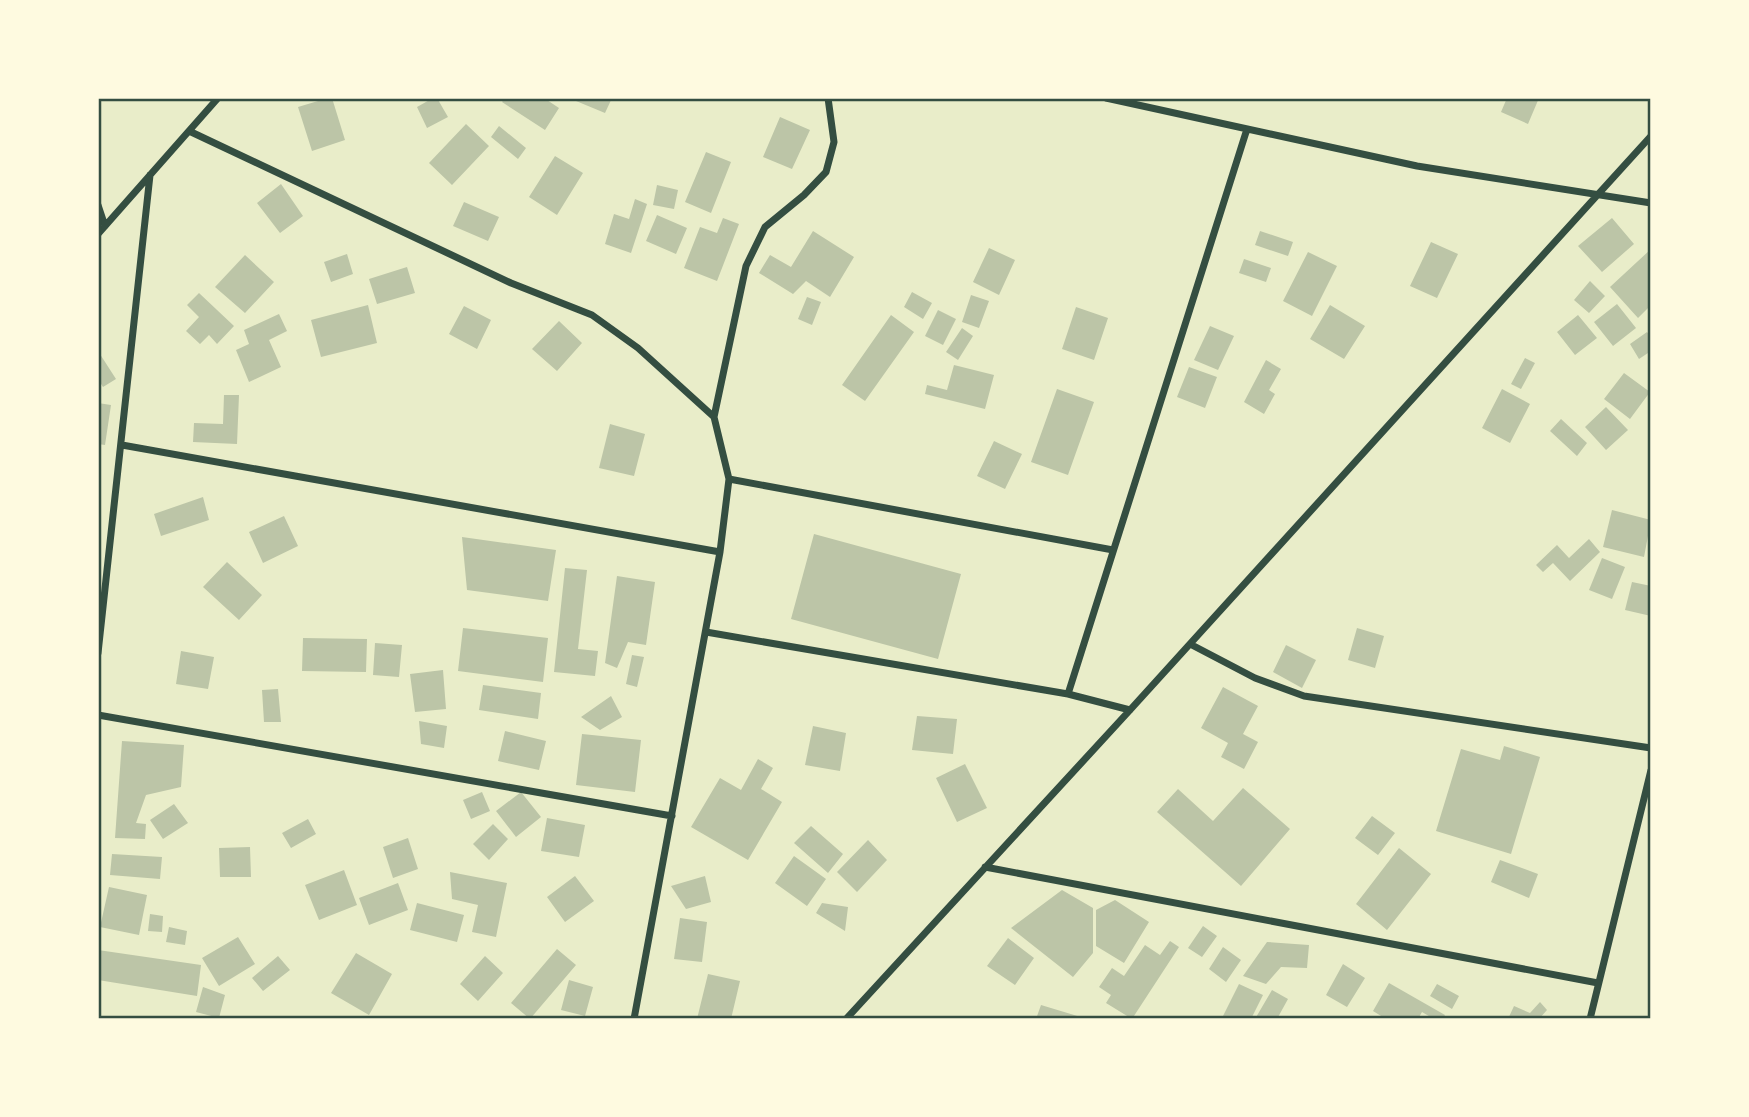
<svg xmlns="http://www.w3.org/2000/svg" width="1749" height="1117" viewBox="0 0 1749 1117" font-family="'Work Sans',sans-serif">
	<rect width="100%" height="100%" fill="#e9edc9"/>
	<!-- building -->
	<path fill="#bcc5a7" d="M328,98H332L345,140L312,151L298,107Z
		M433,98H437L448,117L427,128L417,107Z
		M505,98H544L559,108L545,130L502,102Z
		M577,98H612L605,113L576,101Z
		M1507,98H1539L1528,124L1501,112Z
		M780,117L810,130L792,169L763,157Z
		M466,124L489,146L452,185L429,163Z
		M499,126L526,148L518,159L491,137Z
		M706,152L731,162L711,213L685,202Z
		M555,156L583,173L557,215L529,197Z
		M281,184L303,216L280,233L257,203Z
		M657,185L678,190L674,209L653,205Z
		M635,199L647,204L631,253L605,244L614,214L629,219Z
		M464,202L499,217L488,241L453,226Z
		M657,215L687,228L676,254L646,241Z
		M723,218L739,224L717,281L684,268L700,227L717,233Z
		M1612,218L1634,244L1602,272L1578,246Z
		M813,231L854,257L830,297L806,281L793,294L759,273L770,255L791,267Z
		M1260,231L1293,242L1288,256L1255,245Z
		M1431,242L1458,254L1437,298L1410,286Z
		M989,248L1015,260L999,295L973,282Z
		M1651,249V305L1638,318L1610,287Z
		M1308,252L1337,266L1312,316L1283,301Z
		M347,254L353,274L331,282L324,262Z
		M245,255L274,282L245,313L215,287Z
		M1244,259L1271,268L1266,282L1239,273Z
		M407,267L415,293L377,304L369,279Z
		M1590,281L1605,296L1589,313L1574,300Z
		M912,292L932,303L923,319L904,307Z
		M199,293L234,326L217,344L209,335L200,344L186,331L199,317L187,305Z
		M971,295L989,301L979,328L962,322Z
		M807,297L821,302L812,325L798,319Z
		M1617,304L1636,328L1613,346L1594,322Z
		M368,305L377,343L321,357L311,320Z
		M1330,305L1365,326L1344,359L1310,339Z
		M464,306L491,320L477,349L449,334Z
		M1076,307L1108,318L1094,360L1062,349Z
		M938,310L956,319L943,345L925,336Z
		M279,314L287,331L269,340L281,367L249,382L236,350L249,344L244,330Z
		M891,315L914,332L865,401L842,385Z
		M1578,315L1597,338L1575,355L1557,332Z
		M559,321L582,343L557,371L532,349Z
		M1210,326L1234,336L1218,370L1194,360Z
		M962,328L973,336L958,360L946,352Z
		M1647,332L1651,337V351L1639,359L1630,344Z
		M98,351L116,379L103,387L98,379Z
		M1525,358L1535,363L1521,389L1511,384Z
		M1266,360L1281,369L1269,390L1275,394L1264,414L1244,402Z
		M954,365L994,375L985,409L925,394L927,385L947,390Z
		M1189,367L1217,377L1205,408L1177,397Z
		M1624,373L1650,392L1630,419L1604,399Z
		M1057,389L1094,402L1068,475L1031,462Z
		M1502,389L1530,404L1510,443L1482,428Z
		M224,395H239L237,444L193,442L194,423L223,424Z
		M98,403L111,405L105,445L98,444Z
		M1606,407L1628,430L1606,450L1585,427Z
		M1561,419L1587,443L1577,456L1550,431Z
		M610,424L645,434L634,476L599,468Z
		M994,441L1022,454L1005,489L977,476Z
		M203,497L209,520L161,536L154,514Z
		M1612,510L1651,520L1644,557L1603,547Z
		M284,516L298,546L263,563L249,532Z
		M814,534L961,574L938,659L791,619Z
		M462,537L556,550L548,601L467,590Z
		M1589,539L1600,552L1570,581L1553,563L1543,572L1536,565L1557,545L1569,558Z
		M1602,558L1625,567L1612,599L1589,590Z
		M227,562L262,595L239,620L203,587Z
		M565,568L587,570L578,649L598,651L595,676L554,672Z
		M617,576L655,582L646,645L628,642L617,668L605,663Z
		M1632,582L1651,586V616L1625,610Z
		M463,628L548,638L543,682L458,671Z
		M1357,628L1384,636L1375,668L1348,660Z
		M303,638L367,639L366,672L302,671Z
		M375,643L402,645L399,677L373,675Z
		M1286,645L1316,660L1302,688L1273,672Z
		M181,651L214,657L208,689L176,684Z
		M632,655L644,657L637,687L626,684Z
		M443,670L446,709L415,712L410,674Z
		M483,685L541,693L538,719L479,710Z
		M1223,687L1258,706L1243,734L1258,742L1244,769L1221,757L1228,743L1201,728Z
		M278,689L281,722H264L262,690Z
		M611,696L622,717L600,730L581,717Z
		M917,716L957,719L953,754L912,750Z
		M419,721L447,726L444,748L421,744Z
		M813,726L846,733L840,771L805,765Z
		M505,731L546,741L539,770L498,761Z
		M582,734L641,740L635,792L576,785Z
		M122,741L184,745L181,787L146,795L136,823L146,824L145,839L115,838Z
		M1504,746L1540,757L1511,854L1436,831L1461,749L1500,760Z
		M758,759L773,768L761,789L782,802L748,860L691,827L720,778L741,790Z
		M965,764L987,808L957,822L936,778Z
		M1243,788L1290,829L1241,886L1157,812L1178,789L1213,821Z
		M482,792L490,811L471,819L463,800Z
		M521,792L541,817L516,837L496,811Z
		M174,804L188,823L163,839L150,820Z
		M1372,816L1395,833L1378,855L1355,838Z
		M547,818L585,825L579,857L541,851Z
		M308,819L316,834L291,848L282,833Z
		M493,824L508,839L489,860L473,844Z
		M811,826L843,854L828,873L794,843Z
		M408,838L418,869L393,878L383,847Z
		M868,840L887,860L857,892L837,872Z
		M250,847L251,877H220L219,848Z
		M1399,848L1431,874L1387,930L1356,904Z
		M112,854L162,857L160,879L110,875Z
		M794,856L826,879L807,906L775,883Z
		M1500,860L1538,874L1529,898L1491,882Z
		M344,870L357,905L319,920L305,885Z
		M450,872L507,883L496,937L472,932L478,905L452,899Z
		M575,876L594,901L565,922L547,897Z
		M705,876L711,902L686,909L671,886Z
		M398,883L408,910L369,925L359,898Z
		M109,887L147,895L139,935L100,927Z
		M1062,890L1093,908V953L1073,977L1011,928Z
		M1115,900L1149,922L1124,963L1096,946V910Z
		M417,903L464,915L457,942L410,930Z
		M822,903L848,907L845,931L816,913Z
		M150,914L163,916L162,932L148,931Z
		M680,918L707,922L702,962L674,959Z
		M1203,926L1217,936L1202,957L1188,948Z
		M169,927L187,931L185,945L166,942Z
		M238,937L255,964L219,986L202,958Z
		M1008,938L1034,958L1015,985L987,966Z
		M1170,941L1179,947L1132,1019L1106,1003L1111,995L1099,987L1112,968L1124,976L1145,945L1160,955Z
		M1267,942L1309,945L1307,968L1281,967L1266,984L1243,976Z
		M1223,947L1241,960L1226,982L1209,969Z
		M557,949L576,965L530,1019L511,1003Z
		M98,950L201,965L197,996L98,980Z
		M356,953L392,974L369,1015L331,993Z
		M278,956L290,970L263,991L252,978Z
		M485,956L503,973L478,1001L460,984Z
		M1343,964L1365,978L1347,1007L1326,995Z
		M708,974L740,981L731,1019H697Z
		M569,980L593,987L585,1016L561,1010Z
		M1389,983L1445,1015L1443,1019H1434L1422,1012L1418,1019H1386L1373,1011Z
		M1239,984L1263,995L1251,1019H1230L1223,1016Z
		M1437,984L1459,996L1452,1009L1430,996Z
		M203,987L225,995L219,1018L196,1012Z
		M1272,990L1288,999L1277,1019H1255Z
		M1540,1002L1547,1010L1539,1019H1508L1514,1006L1530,1013Z
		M1041,1005L1084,1018L1083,1019H1036Z"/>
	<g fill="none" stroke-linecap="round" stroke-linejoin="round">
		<!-- minor -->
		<path stroke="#344e41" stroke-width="7" d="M1106,98L1417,166L1651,203
			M189,131L511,283L592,315L638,348L714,417L729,479L720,552L634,1019
			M98,205L105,226
			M98,234L218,98
			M714,417L746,266L765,227L804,195L826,172L834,142L828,98
			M122,445L720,552
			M729,479L1113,550
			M706,632L1068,694L1130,710
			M1190,644L1255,678L1304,696L1651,748
			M98,653L150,175
			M1068,694L1247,129
			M98,715L672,816
			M985,867L1598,983
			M846,1019L1130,710L1651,136
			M1590,1019L1651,770"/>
	</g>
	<!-- border -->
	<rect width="1749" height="1117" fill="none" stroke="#fefae0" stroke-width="200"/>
	<rect x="100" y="100" width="1549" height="917" fill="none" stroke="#344e41" stroke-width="2.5"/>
</svg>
